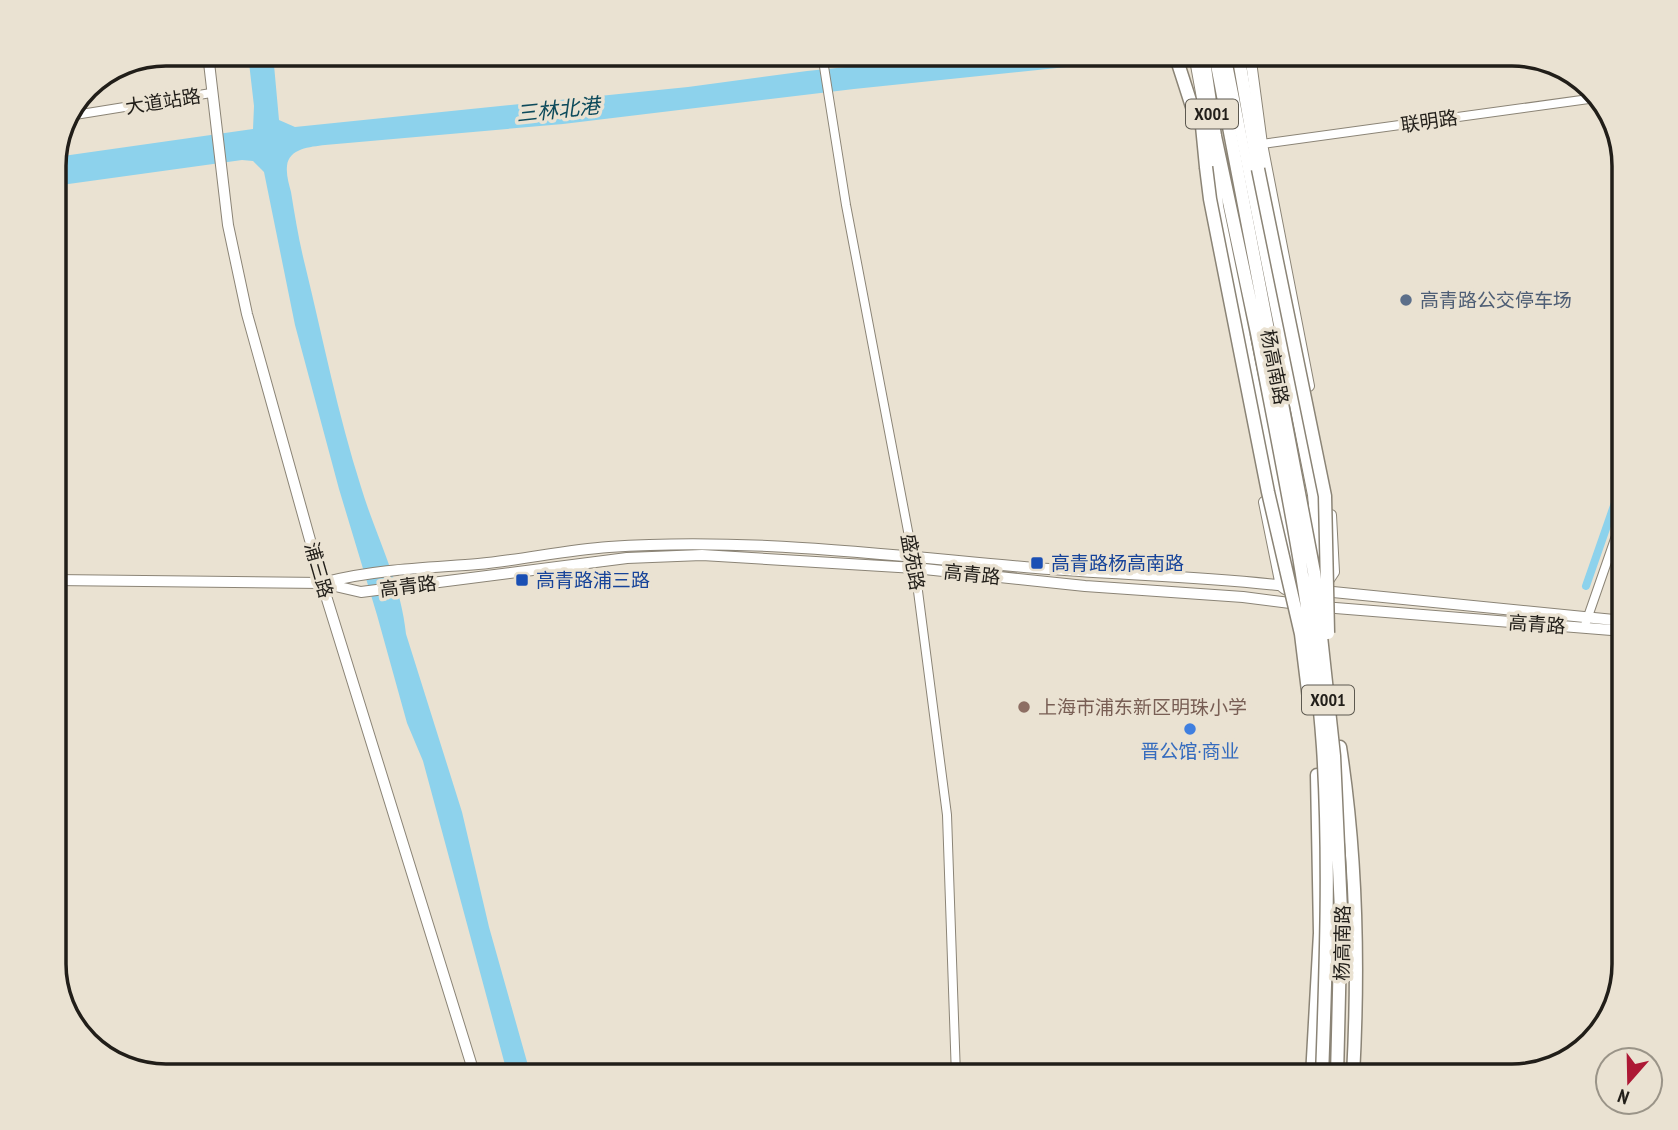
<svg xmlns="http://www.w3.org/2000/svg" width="1678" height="1130" viewBox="0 0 1678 1130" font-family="'PT Sans Narrow','Noto Sans SC',sans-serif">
	<rect width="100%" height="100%" fill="#eae2d2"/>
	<!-- water -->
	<path fill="#8dd2ec" d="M248,54H273L279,120L295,127L688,87L807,71L974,54H1163V57L854,89L563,124L325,145C310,147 289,148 287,166C286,175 289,184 291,192C295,217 299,241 305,265C323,339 338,415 361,487C376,537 401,582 406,634L462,812L489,927L531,1076H508L423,761L407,723L377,615L339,489L295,325L264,172L253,161L242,160L54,186L56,157L253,129L254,106Z"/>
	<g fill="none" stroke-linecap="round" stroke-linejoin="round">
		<!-- canal -->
		<path stroke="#8dd2ec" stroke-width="8" d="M1586,586L1624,477"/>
		<!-- minor casing -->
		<g stroke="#8b8476" stroke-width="10">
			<path id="minor" d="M822,54L846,205L915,568L947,815L956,1076
				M75,115L211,93
				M1262,144L1596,98
				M1584,628L1624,513"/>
		</g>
		<!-- major casing -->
		<g stroke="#8b8476" stroke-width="12">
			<path id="major" d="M208,54L228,225L247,314L322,583L475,1076
				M1194,54L1216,175L1218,206L1296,586
				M1225,54L1313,495L1320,577
				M1250,54L1262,144L1309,386
				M1264,502L1281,586L1285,589
				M54,580L322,583L361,592L627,558L702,555L915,568L1085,586L1243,597L1298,604
				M326,582C377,569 427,568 478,564C522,560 565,550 609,547C751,537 895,556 1036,568C1122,575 1209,576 1294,587
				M1326,584L1334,572L1331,515
				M1323,591L1624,621
				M1323,607L1624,631"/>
		</g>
		<!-- highway casing -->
		<g stroke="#8b8476" stroke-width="15">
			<path id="highway" d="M1175,54L1195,116L1209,134
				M1203,54L1215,136L1257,333
				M1215,54L1268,330
				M1238,54L1258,169
				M1202,126L1206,167
				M1340,747C1357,857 1359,965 1353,1076
				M1312,1076L1320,933L1317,775"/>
		</g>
		<!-- minor -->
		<use href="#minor" stroke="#fff" stroke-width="8"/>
		<!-- major -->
		<use href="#major" stroke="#fff" stroke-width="10"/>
		<!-- highway -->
		<use href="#highway" stroke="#fff" stroke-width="12"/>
		<!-- highway-bridge casing -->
		<g stroke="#8b8476" stroke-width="15" stroke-linecap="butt">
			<path id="highway-bridge" d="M1206,167L1210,199L1268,492L1301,634L1309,699
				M1258,169L1325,496L1328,633
				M1268,330L1314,572L1334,756L1341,911L1337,1076
				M1257,333C1283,470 1313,607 1323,747C1330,857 1326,966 1322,1076"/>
		</g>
		<!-- highway-bridge -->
		<use href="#highway-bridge" stroke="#fff" stroke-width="12"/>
	</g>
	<!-- markers -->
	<circle fill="#5c6f8a" stroke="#eae2d2" stroke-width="2.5" cx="1406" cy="300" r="7"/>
	<g fill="#1a4fb4" stroke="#eae2d2" stroke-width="2.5">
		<rect x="1030" y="556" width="14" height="14" rx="3.5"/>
		<rect x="515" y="573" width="14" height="14" rx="3.5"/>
	</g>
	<circle fill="#8d6e63" stroke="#eae2d2" stroke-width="2.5" cx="1024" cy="707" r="7"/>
	<circle fill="#3f7fe0" stroke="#eae2d2" stroke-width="2.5" cx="1190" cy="729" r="7"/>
	<g text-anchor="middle" stroke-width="7" stroke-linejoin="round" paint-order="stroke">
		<!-- shield labels -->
		<g fill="#eae2d2" stroke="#5d5950" stroke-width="2">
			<rect x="1186" y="99.5" width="52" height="29" rx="5"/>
			<rect x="1302" y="685.5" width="52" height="29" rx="5"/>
		</g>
		<g font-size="18" font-weight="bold" fill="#211e19">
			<text x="1212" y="120">X001</text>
			<text x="1328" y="706">X001</text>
		</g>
		<!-- street labels -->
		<g font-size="19" fill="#211e19" stroke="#eae2d2">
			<text transform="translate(163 101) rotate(-9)" y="7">大道站路</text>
			<text transform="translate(1429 121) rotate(-8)" y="7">联明路</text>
			<text transform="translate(1275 367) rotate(79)" y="7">杨高南路</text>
			<text transform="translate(913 562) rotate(80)" y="7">盛苑路</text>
			<text transform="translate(319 570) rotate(74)" y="7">浦三路</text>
			<text transform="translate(972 574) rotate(6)" y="7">高青路</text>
			<text transform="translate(408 586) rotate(-7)" y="7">高青路</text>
			<text transform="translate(1537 624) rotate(4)" y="7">高青路</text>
			<text transform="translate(1342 943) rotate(-89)" y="7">杨高南路</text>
		</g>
		<!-- service labels -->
		<g font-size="19" fill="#4e5e75" stroke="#eae2d2" text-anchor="start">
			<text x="1420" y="307">高青路公交停车场</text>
		</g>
		<!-- transit labels -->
		<g font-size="19" fill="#164399" stroke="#eae2d2" text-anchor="start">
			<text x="1051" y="570">高青路杨高南路</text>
			<text x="536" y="587">高青路浦三路</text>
		</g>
		<!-- education labels -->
		<g font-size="19" fill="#785e54" stroke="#eae2d2" text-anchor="start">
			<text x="1038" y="714">上海市浦东新区明珠小学</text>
		</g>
		<!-- shop labels -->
		<g font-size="19" fill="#366cbe" stroke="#eae2d2">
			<text x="1190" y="758">晋公馆·商业</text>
		</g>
		<!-- water labels -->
		<g font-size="21" font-style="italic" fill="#0d4a5b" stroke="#eae2d2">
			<text transform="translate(558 110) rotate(-6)" y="7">三林北港</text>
		</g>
	</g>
	<!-- crop -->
	<path d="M0 0H1678V1130H0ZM166 66H1512A100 100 0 0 1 1612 166V964A100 100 0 0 1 1512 1064H166A100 100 0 0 1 66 964V166A100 100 0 0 1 166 66Z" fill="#eae2d2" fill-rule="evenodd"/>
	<path fill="none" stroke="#211e19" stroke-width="3.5" d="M166 66H1512A100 100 0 0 1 1612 166V964A100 100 0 0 1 1512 1064H166A100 100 0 0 1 66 964V166A100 100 0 0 1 166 66Z"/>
	<!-- north arrow -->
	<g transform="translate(1629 1081) rotate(200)"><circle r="33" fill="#eae2d2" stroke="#9a9488" stroke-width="2"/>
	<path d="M0-5L12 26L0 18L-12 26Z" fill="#ad1835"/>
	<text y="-10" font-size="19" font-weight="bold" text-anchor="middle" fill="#211e19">N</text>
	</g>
</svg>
